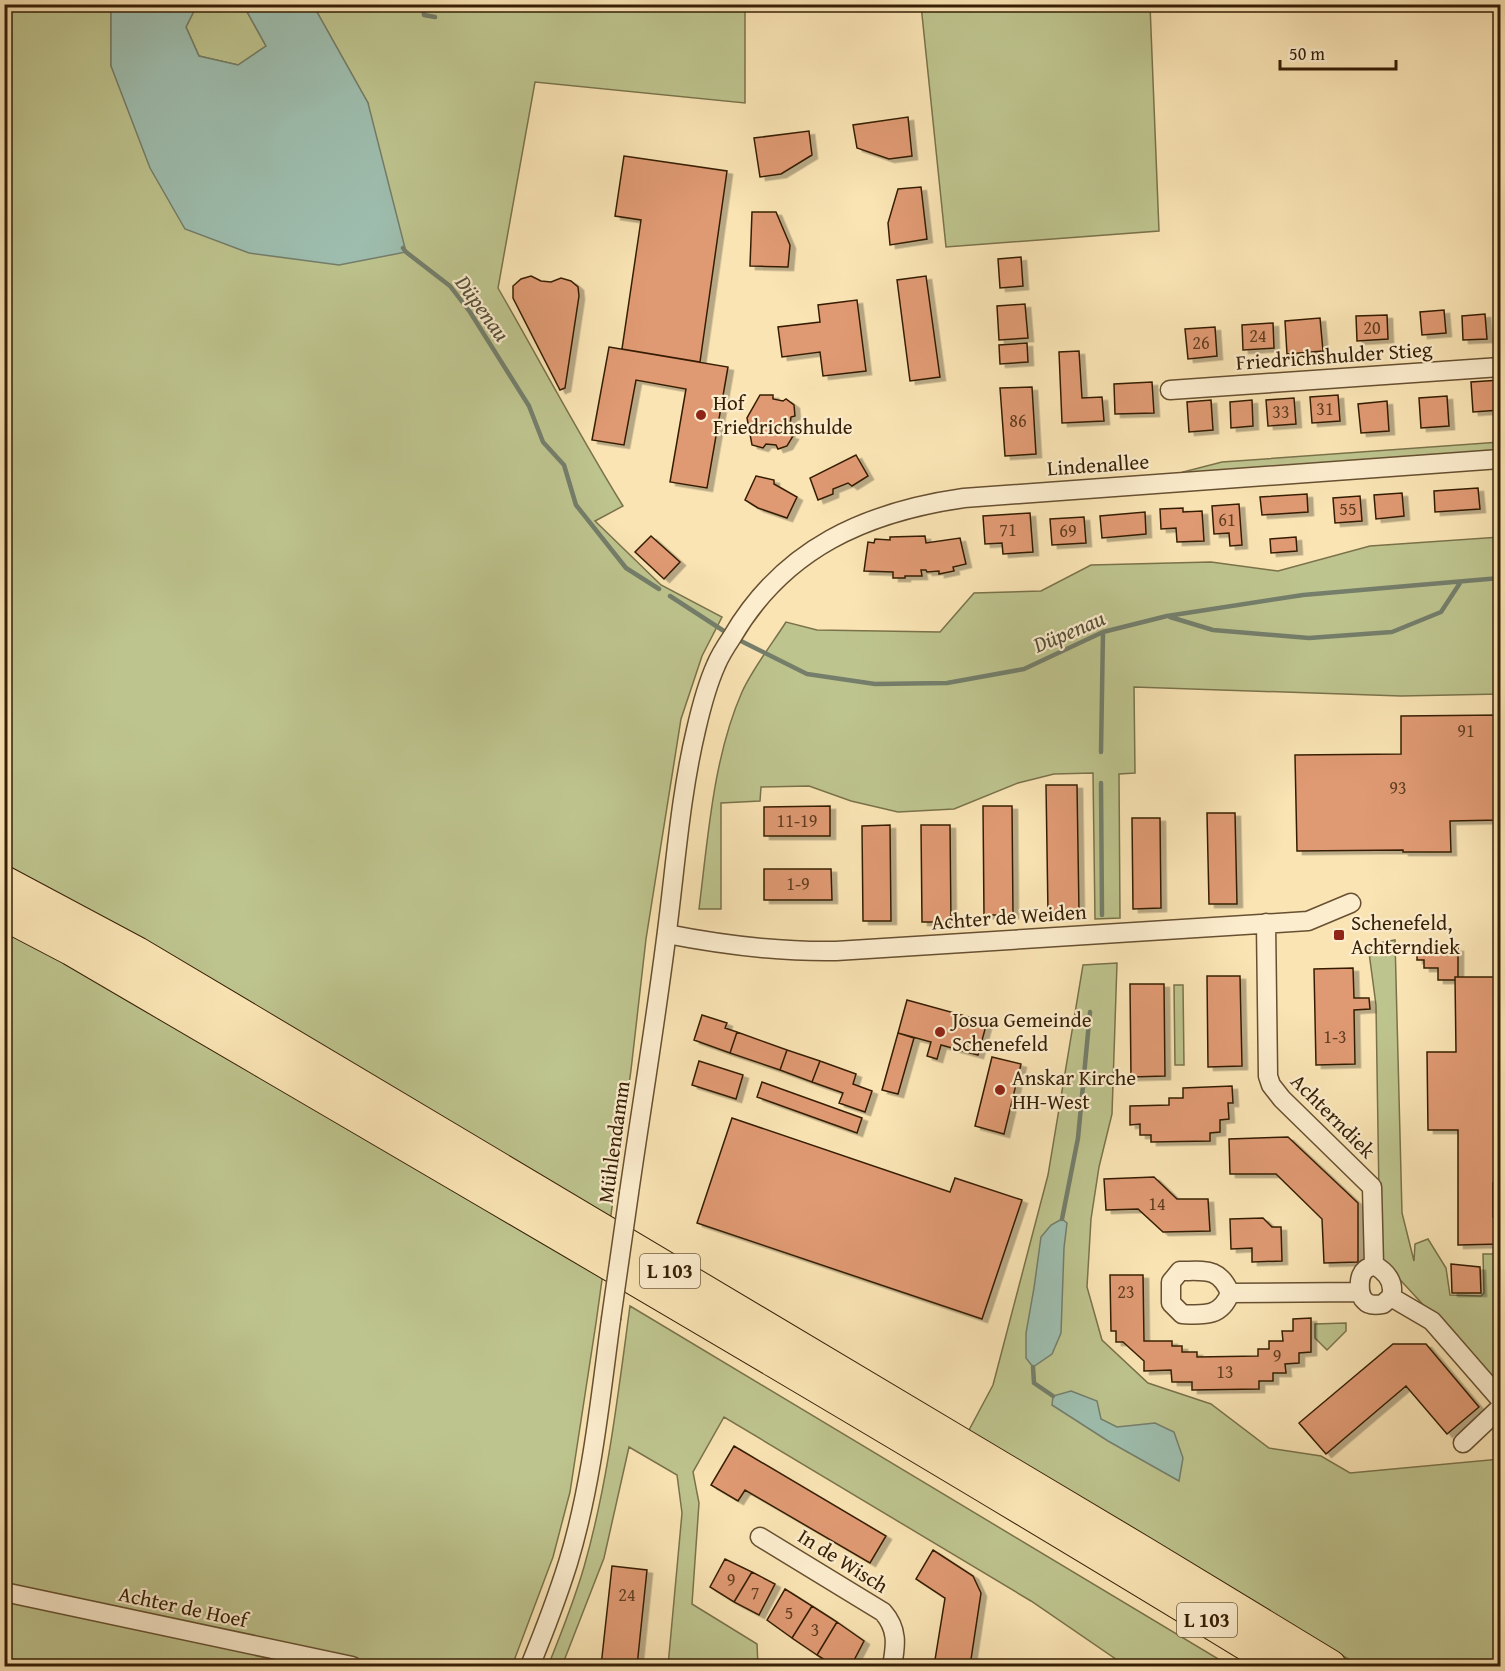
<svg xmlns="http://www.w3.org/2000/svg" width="1505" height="1671" viewBox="0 0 1505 1671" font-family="'Gentium Book Plus',serif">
	<defs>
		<filter id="shadow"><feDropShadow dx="5.5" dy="3.5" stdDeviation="0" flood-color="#0004"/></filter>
	</defs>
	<rect width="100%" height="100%" fill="#fae4b4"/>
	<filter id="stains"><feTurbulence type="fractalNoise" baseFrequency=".00333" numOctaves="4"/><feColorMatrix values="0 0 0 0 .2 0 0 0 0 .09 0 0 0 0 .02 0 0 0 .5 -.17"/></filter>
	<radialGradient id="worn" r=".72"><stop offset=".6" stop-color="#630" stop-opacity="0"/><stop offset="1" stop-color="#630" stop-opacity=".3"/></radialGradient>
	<!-- green -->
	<path fill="#bec48e" stroke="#7a724a" stroke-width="1.5" d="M5,5H111V66L368,103L313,5H745V103L535,82L498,288C540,361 579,435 623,506L595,521L661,585L722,617L702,656L681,719L646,939L631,1070L596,1323L570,1492L553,1557L512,1666H5Z
		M197,5H224L246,10L266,46L238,65L199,56L186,27Z
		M921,5H1150L1159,231L946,247Z
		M1500,442V452L1184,475L1183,472L1222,462Z
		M1500,537V694L1401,696L1134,687L1135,773L1119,774L1120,918L1095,919L1093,773L1054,774L1018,783L954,809L898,812L851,801L809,786L761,787L760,801L721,803V909H699C708,838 713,758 742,692C753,668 772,644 786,622L817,630L940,632L974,593L1041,591L1091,565L1211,562L1278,571L1370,546Z
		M1395,940L1402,1213L1414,1261L1415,1244L1428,1239L1446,1268L1450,1295L1481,1296L1484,1293L1483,1254H1500V1388L1380,1258L1376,1005L1368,945Z
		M1117,963L1112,1114L1099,1167L1091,1219L1087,1287L1102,1340L1148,1383L1211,1404L1269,1448L1321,1456L1350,1473L1500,1459V1666H1360L968,1432L993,1385L1048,1175L1083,965Z
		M1174,985H1183L1184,1065H1175Z
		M630,1306L1230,1666H1126L1031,1601L724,1417L693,1472L699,1503L692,1604L757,1644L758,1666H668L682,1513L677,1475L629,1447L604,1558L562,1666H548C561,1634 574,1601 584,1567C608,1483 618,1394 630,1306Z
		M1346,1323V1331L1327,1350L1315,1338V1324Z"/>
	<!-- water -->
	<path fill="#9ebeaf" stroke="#747e6b" stroke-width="1.5" d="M111,5H197L186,27L199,56L238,65L266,46L246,10L224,5H313L368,103L406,252L339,265L249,253L185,229L150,168L111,66Z
		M1062,1219L1067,1223L1064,1248L1061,1333L1052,1354L1033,1367L1026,1358V1333L1034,1288L1041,1237L1051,1225Z
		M1071,1391L1097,1401L1101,1419L1117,1427L1155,1423L1174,1432L1183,1458L1179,1481L1108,1441L1052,1405L1053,1396Z"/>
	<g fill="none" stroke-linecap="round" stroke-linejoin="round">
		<!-- stream -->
		<path stroke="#747e6b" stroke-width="4.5" d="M423,4L424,15L435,17
			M403,248L406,252L450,286L470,312L529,406L543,442L564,465L576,505L626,568L659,589
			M670,596L730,635
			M1170,617L1213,630L1309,638L1392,632L1441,612L1460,583
			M737,639L807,674L875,684L947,683L1024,669L1103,632L1167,616L1303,595L1500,578
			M1101,752L1103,632
			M1101,783L1102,915
			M1062,1219L1078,1138L1090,1012
			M1033,1367L1034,1383L1053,1396"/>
	</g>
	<!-- building -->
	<path fill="#e09a73" stroke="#361f05" stroke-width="1.5" filter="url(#shadow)" d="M908,117L912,156L889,159L857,148L853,125Z
		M809,131L812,155L781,174L760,177L754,138Z
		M624,156L727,171L700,362L622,349L641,220L615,216Z
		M921,187L927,239L890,245L888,223L898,189Z
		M752,212H776L790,245L788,267L750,266Z
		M1021,257L1023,286L1000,288L998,259Z
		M531,276L541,281L551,282L561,278L571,281L578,287L579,296L565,388L560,390L513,298V286L521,279Z
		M926,276L940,377L910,381L897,280Z
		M857,300L866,371L823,376L820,352L782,357L778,327L820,322L818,305Z
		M1025,304L1028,338L999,340L997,306Z
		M1444,310L1446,333L1422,335L1420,312Z
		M1485,314L1487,339L1463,340L1462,316Z
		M1387,315L1388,339L1357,341L1356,316Z
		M1320,318L1323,351L1287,354L1285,321Z
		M1273,323L1274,348L1243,350L1242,325Z
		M1215,327L1217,356L1188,359L1185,329Z
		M1027,343L1028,362L1000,364L999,345Z
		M609,347L728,367L707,488L670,482L686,389L636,380L624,445L592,440Z
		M1079,351L1082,398L1102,397L1104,421L1062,423L1059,352Z
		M1500,380V410L1473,412L1471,382Z
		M1152,382L1154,413L1115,414L1114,384Z
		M1032,387L1036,454L1005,456L1000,388Z
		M760,395H773V399L783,401L786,399L794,405L795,416L791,417L789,435L793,436L787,446L778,449L776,445L766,444L763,448L752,445L747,418Z
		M1338,395L1340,421L1312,423L1310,397Z
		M1447,396L1449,426L1421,428L1419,398Z
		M1294,398L1296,424L1268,426L1266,400Z
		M1211,400L1213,430L1189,432L1187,402Z
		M1252,400L1253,426L1231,428L1230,402Z
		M1387,401L1389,431L1361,433L1358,404Z
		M856,455L868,476L852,486L848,483L833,489V494L818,500L810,478Z
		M756,476L774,480V484L797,497L787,518L758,508L745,500Z
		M1478,488L1480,509L1435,512L1434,491Z
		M1402,493L1404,516L1376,519L1374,495Z
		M1307,494L1308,512L1262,515L1260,497Z
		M1360,496L1362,521L1335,523L1333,498Z
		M1239,504L1242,545L1230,546L1229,533L1214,534L1212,506Z
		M1183,508V512L1202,511L1204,541L1177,542L1176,528L1161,529L1160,509Z
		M1145,512L1146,534L1102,538L1100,516Z
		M1030,513L1033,552L1003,554L1002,543L985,544L983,516Z
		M1084,517L1086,543L1052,545L1050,519Z
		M651,536L680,562L664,579L635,552Z
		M925,536L926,543L960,538L966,564L953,567L954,571L939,574V571L927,572L926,570H921L922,576H905V578H893V572L864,571L868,542L874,543L875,539L890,540V537Z
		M1296,537L1297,551L1271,553L1270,539Z
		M1500,715V820L1450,821L1451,852H1403V850L1297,851L1295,755L1401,754V716Z
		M1046,785H1077L1079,912L1048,913Z
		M830,806V836H764V807Z
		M983,806H1012L1013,915H984Z
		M1207,813H1235L1237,904H1209Z
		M1132,818H1160L1161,908L1133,909Z
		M890,825L891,921H863L862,826Z
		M921,825H950L951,922H922Z
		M764,869H831L832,900H764Z
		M1417,948H1458V977H1455V980H1438V968H1424V960H1417Z
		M1353,968L1354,998H1369L1370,1009L1354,1010L1355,1064L1316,1065L1314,969Z
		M1207,976H1240L1242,1066L1208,1067Z
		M1455,977H1500V1184L1493,1183V1217H1500V1244L1458,1245V1130H1428L1427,1052H1456Z
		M1130,984H1164L1165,1076L1131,1077Z
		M907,1000L987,1022L978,1055L941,1045L937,1059L927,1056L931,1042L898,1033Z
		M702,1015L727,1023L725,1028L737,1032L730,1053L694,1040Z
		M737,1032L787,1050L780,1070L730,1053Z
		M898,1033L914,1038L898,1094L882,1090Z
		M787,1050L820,1061L812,1082L780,1070Z
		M992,1057L1021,1064L1004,1134L975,1126Z
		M699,1061L743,1075L736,1099L692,1085Z
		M820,1061L856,1074L853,1084L872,1091L865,1112L839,1103L843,1093L812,1082Z
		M762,1082L862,1118L857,1133L757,1097Z
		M1232,1086L1233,1103H1228L1229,1119L1220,1120V1132L1210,1133V1141L1151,1142V1135H1140V1124L1130,1125V1106L1169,1105V1098H1183V1088Z
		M732,1118L950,1192L955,1178L1022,1200L982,1319L697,1223Z
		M1288,1137L1358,1203V1262L1324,1263L1322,1219L1276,1174H1230L1229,1139Z
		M1154,1177L1177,1199H1208L1210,1231L1163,1232L1138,1209L1106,1210L1104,1179Z
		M1263,1218L1272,1227H1281L1282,1261L1252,1262V1248L1231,1249L1230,1219Z
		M1451,1264L1480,1267L1481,1293H1452Z
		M1110,1275H1143L1144,1341H1172V1346H1182V1352H1197V1357L1258,1356V1349H1269V1341H1283L1282,1331H1293V1319L1311,1318V1352L1299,1353V1363L1285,1364L1286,1373H1273V1381H1259V1389L1192,1390V1382H1172L1171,1370L1144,1371V1361L1123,1342H1116V1331H1111Z
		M1393,1344H1426L1479,1407L1447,1434L1406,1386L1326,1454L1299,1423Z
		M734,1446L886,1536L870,1563L745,1490L738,1501L711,1485Z
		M933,1550L973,1576L981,1593L970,1666H934L945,1598L916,1579Z
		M725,1559L752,1572L734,1602L710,1587Z
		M612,1566L647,1570L637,1666H601Z
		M752,1572L775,1584L759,1615L734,1602Z
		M785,1589L812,1606L792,1638L767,1620Z
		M812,1606L837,1622L817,1655L792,1638Z
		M837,1622L864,1641L851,1666H834L817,1655Z"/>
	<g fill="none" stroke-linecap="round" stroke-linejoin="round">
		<!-- minor casing -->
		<g stroke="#675031" stroke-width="21">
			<path id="minor" d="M1170,390L1500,367
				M1266,923L1268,1076L1271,1085L1282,1099L1372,1187L1374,1265
				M667,934C723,945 779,952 836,951L1308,921L1351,903
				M629,1193C642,1103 657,1013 668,923C676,859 681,793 696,730C701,708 707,685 716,665C720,655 726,646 732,637C784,548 866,512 964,498L1500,459
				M1374,1265C1387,1272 1395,1283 1391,1297L1432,1321L1500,1399
				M1374,1265C1371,1267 1368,1267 1365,1270C1358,1276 1358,1295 1365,1301C1369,1306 1378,1305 1383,1304L1391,1297
				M1180,1271C1205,1271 1219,1267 1230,1293C1221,1317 1204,1315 1182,1314L1171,1303V1282Z
				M1230,1293L1360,1292
				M1463,1443L1500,1408
				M760,1537L883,1612C898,1629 896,1645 892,1666
				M4,1592L352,1666
				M530,1666C544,1632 557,1598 568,1563C592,1484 600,1400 611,1319"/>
		</g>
		<!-- trunk casing -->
		<g stroke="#361f05" stroke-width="34">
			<path id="trunk" d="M4,882L137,953L1144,1553L1330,1666
				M4,914L71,949C476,1186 882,1421 1282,1666"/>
		</g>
		<!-- minor -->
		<use href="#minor" stroke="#fcedce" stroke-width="18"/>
		<!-- trunk -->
		<use href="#trunk" stroke="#fae4b4" stroke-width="32"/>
		<!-- minor-bridge casing -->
		<g stroke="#675031" stroke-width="21" stroke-linecap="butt">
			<path id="minor-bridge" d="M611,1319L629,1193"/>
		</g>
		<!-- minor-bridge -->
		<use href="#minor-bridge" stroke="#fcedce" stroke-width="18"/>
	</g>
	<!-- markers -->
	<g fill="#8f2418" stroke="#fcedce" stroke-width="2">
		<circle cx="701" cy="415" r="6"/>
		<rect x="1333" y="929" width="12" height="12" rx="3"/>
		<circle cx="940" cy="1032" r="6"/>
		<circle cx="1000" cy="1090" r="6"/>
	</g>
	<g text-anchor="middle" stroke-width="4.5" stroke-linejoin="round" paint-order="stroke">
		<!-- number labels -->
		<g font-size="18" fill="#603e20">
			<text x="1372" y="334">20</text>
			<text x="1258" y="342">24</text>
			<text x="1201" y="349">26</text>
			<text x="1325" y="415">31</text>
			<text x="1281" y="418">33</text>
			<text x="1018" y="427">86</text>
			<text x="1348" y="515">55</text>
			<text x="1227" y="526">61</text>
			<text x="1008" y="536">71</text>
			<text x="1068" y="537">69</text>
			<text x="1466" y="737">91</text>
			<text x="1398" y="794">93</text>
			<text x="797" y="827">11-19</text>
			<text x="798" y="890">1-9</text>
			<text x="1335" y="1043">1-3</text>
			<text x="1157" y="1210">14</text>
			<text x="1126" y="1298">23</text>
			<text x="1277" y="1362">9</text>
			<text x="1225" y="1378">13</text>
			<text x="731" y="1586">9</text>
			<text x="755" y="1599">7</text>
			<text x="627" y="1601">24</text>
			<text x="789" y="1619">5</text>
			<text x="815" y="1636">3</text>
		</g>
		<!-- shield labels -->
		<g fill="#fcedce" stroke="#715d41" stroke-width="1.5">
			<rect x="640" y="1254" width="60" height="34" rx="4.5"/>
			<rect x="1177" y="1603" width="60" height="34" rx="4.5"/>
		</g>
		<g font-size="20" font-weight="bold" fill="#361f05">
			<text x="670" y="1278">L 103</text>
			<text x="1207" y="1627">L 103</text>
		</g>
		<!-- street labels -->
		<g font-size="21" fill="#361f05" stroke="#fcedce">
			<text transform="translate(1334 356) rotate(-4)" y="7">Friedrichshulder Stieg</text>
			<text transform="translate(1098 465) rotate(-4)" y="7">Lindenallee</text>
			<text transform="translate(1009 917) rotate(-4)" y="7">Achter de Weiden</text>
			<text transform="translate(1333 1116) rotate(45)" y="7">Achterndiek</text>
			<text transform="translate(614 1142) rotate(-82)" y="7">Mühlendamm</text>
			<text transform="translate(843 1561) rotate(32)" y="7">In de Wisch</text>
			<text transform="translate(183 1607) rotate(12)" y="7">Achter de Hoef</text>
		</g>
		<!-- poi labels -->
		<g font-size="21" fill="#361f05" stroke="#fcedce" text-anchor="start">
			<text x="713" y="410">Hof<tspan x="713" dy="24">Friedrichshulde</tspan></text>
			<text x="1351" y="930">Schenefeld,<tspan x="1351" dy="24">Achterndiek</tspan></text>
			<text x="952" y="1027">Josua Gemeinde<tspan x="952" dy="24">Schenefeld</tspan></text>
			<text x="1012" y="1085">Anskar Kirche<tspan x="1012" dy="24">HH-West</tspan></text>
		</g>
		<!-- water labels -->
		<g font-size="22" font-style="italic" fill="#554f38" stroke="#fcedce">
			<text transform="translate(483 308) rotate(54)" y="8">Düpenau</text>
			<text transform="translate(1069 631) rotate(-23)" y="8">Düpenau</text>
		</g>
	</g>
	<!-- margin -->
	<rect width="1505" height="1671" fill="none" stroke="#fae4b4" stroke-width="24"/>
	<rect x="6" y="6" width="1493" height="1659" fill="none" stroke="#361f05" stroke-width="3"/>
	<rect x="12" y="12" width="1481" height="1647" fill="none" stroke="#361f05" stroke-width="1.5"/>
	<!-- scale -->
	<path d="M1280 60v9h116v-9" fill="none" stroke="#361f05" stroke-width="3"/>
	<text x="1289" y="60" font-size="18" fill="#361f05" stroke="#fcedce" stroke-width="4.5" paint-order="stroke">50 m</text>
	<rect width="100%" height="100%" filter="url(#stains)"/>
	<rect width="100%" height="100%" fill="url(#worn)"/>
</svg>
